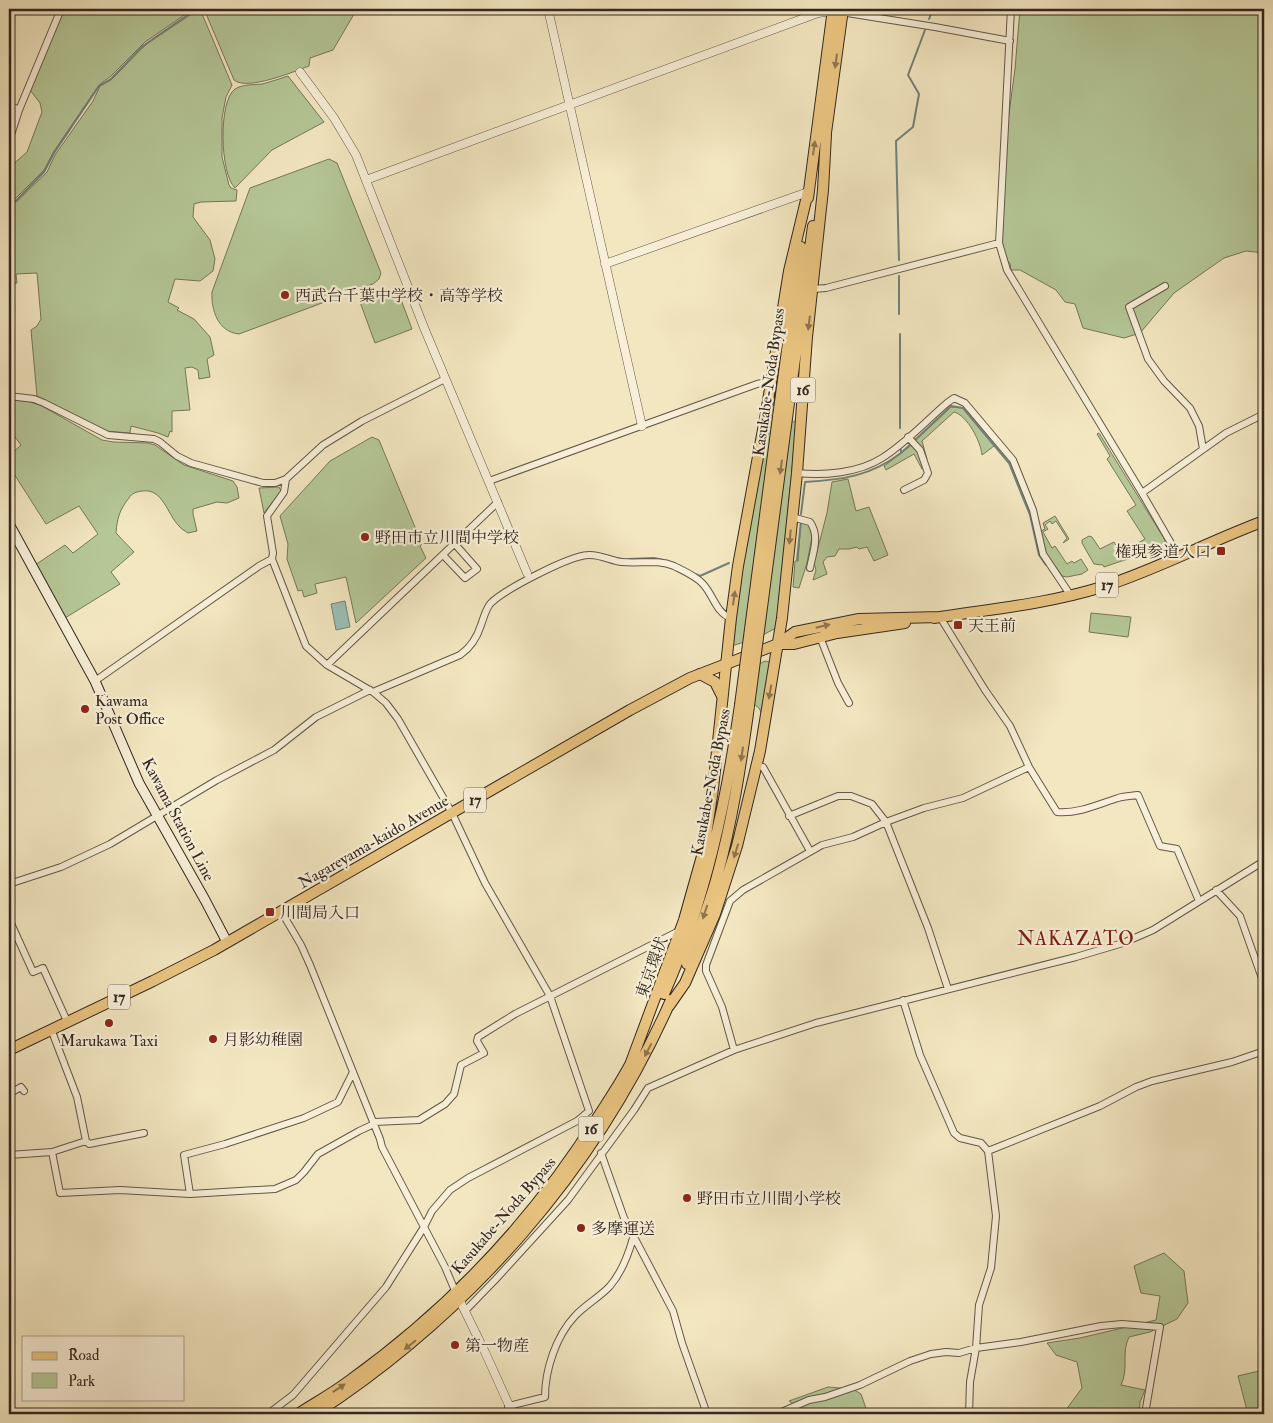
<svg xmlns="http://www.w3.org/2000/svg" width="1273" height="1423" viewBox="0 0 1273 1423" font-family="'IM FELL Double Pica','Noto Serif JP',serif">
	<rect width="100%" height="100%" fill="#f3e7c1"/>
	<filter id="stains"><feTurbulence type="fractalNoise" baseFrequency=".004" numOctaves="4"/><feColorMatrix values="0 0 0 0 .2 0 0 0 0 .09 0 0 0 0 .02 0 0 0 .5 -.17"/></filter>
	<radialGradient id="worn" r=".72"><stop offset=".6" stop-color="#630" stop-opacity="0"/><stop offset="1" stop-color="#630" stop-opacity=".3"/></radialGradient>
	<!-- green -->
	<path fill="#b5c797" stroke="#74775c" d="M63,9H193L145,42L111,76L99,85L54,151L44,170L9,205V168L27,152L42,112L40,103L30,90Z
		M199,9H200L232,85L226,97L222,118V157L229,185L231,188L237,190L236,201L201,202L194,204L193,217L210,240L215,259L213,271L200,281L175,279L168,302L179,308L177,310L194,319L210,337L214,355L207,359L210,377L199,379L198,370L192,367L185,368L190,410L172,411V432L170,431L168,437L158,433L131,426L130,433L105,431L37,396L31,330L37,326L41,319L37,273L16,274L17,283L9,284V209L47,172L55,155L93,101L100,86L111,80L140,50L148,43Z
		M204,9H357L333,50L310,58L309,66C293,72 247,91 234,80Z
		M1020,9H1264V253L1246,251L1224,258L1174,293L1140,333L1124,338L1083,328L1075,304L1065,302L1056,290L1020,270H1011L1010,263L1000,256L1006,136L1015,69Z
		M288,76L324,122L272,150L235,188C220,174 218,101 235,89C243,84 253,85 262,84C270,82 279,79 288,76Z
		M329,159L337,163L381,273L379,279L373,284L239,334C218,332 211,310 212,292L250,188Z
		M397,289L412,329L375,343L360,302Z
		M9,400L27,401L40,405L102,440L113,442L148,443L155,445L184,465L233,481L237,487L239,498L227,503L217,502L193,509V514L197,531L188,533C185,531 181,529 179,526C167,514 163,488 142,491C136,492 132,493 129,498C120,509 117,518 116,533L134,552L111,572L120,584L65,618L35,565L65,545L73,553L98,534L79,506L46,524L9,466V456L21,445L9,429Z
		M951,407L963,408L994,446L982,455C981,442 967,415 954,412L922,441L927,459L925,460L915,441Z
		M770,417L774,420L744,642L732,646L747,536Z
		M797,420L776,628L763,635L791,423Z
		M1099,433L1165,540L1163,547L1104,567L1103,565L1094,564L1082,543V540L1089,536L1092,537L1100,549L1114,542L1121,553L1145,539L1127,511L1136,505L1107,459L1110,456L1097,434Z
		M372,437L379,440L422,544L420,546L426,558L356,623L346,577L315,584L317,593L304,597L302,590L298,591L287,559L288,544L280,516L330,461Z
		M913,444L918,449L923,469H922L914,454L886,470L884,466Z
		M848,479L856,511L869,507L888,555L874,561L867,547L859,549L857,547L849,549H839L835,556L827,557L823,562L827,574L813,580L816,570L814,563L827,513L832,482Z
		M279,487L281,491L264,513L259,488Z
		M1055,516L1069,539L1063,543L1067,538L1056,521L1052,524L1050,521L1045,525L1048,529L1043,532L1052,548L1055,546L1067,564L1072,561L1074,563L1081,559L1088,570L1082,574L1067,577L1062,576L1046,553L1041,531L1045,529L1043,523Z
		M801,521L806,522L813,532L807,563L799,588L793,587L795,561H798Z
		M1091,613L1131,617L1128,637L1089,632Z
		M765,661L771,662L762,714L759,708L754,704L759,664Z
		M1164,1253L1184,1271L1188,1303L1177,1319L1150,1332L1129,1337C1121,1353 1129,1369 1121,1385L1145,1390L1140,1402L1139,1414H1063L1082,1388L1077,1362L1056,1355L1047,1343L1080,1338L1156,1320L1160,1296L1141,1293L1134,1266Z
		M1259,1371L1264,1372V1414H1248L1238,1376Z
		M828,1387L853,1389L861,1394L868,1414H810L789,1401Z"/>
	<!-- water -->
	<path fill="#9bbfb6" stroke="#71827a" d="M345,601L350,627L336,630L331,604Z"/>
	<g fill="none" stroke-linecap="round" stroke-linejoin="round">
		<!-- stream -->
		<path stroke="#71827a" stroke-width="2" d="M929,19L933,9
			M9,208L44,172L54,153L99,86L111,79L143,46L196,9
			M899,260L896,141L913,127L919,94L908,75L925,30
			M899,276V314
			M900,334V428
			M915,440L951,406L963,408L1009,463L1030,515L1039,555L1046,565
			M901,453L912,443
			M801,514L805,482C842,480 871,476 901,453V450
			M629,559L654,558L663,560
			M797,560L801,521
			M695,574L700,576L729,563"/>
		<!-- minor casing -->
		<g stroke="#625748" stroke-width="8">
			<path id="minor" d="M1011,9L999,243L1007,270L1142,493L1179,557
				M841,12L935,27L1010,41
				M9,105L19,110
				M9,141L19,110L61,9
				M1165,286L1129,307L1148,359L1164,381L1190,408L1199,426L1203,449
				M813,289L826,288L999,243
				M9,396L34,399L44,403L108,435L154,439L160,442L177,456L191,463L263,483H275L286,479L323,445L362,421L445,379
				M797,473C823,476 859,473 882,458C906,443 926,421 947,403L954,398L965,403L1013,460L1033,510L1043,554L1071,596
				M489,481L757,384L771,381
				M904,490L924,480L928,473L920,450L908,437
				M1142,493L1226,433L1264,414
				M792,517L810,522C820,536 813,552 810,568
				M1258,523L1264,532
				M443,555L465,578L477,569L454,543
				M940,617L985,690L1010,726L1029,767L1057,812C1078,814 1099,804 1118,798C1125,796 1132,796 1138,795L1160,846L1177,849L1199,901
				M820,637L838,683L849,703
				M327,665L498,502
				M95,681L259,566L272,559
				M373,692L460,655C470,648 477,638 481,625C484,617 485,611 490,604C503,590 569,556 588,555C600,554 611,561 622,562C640,564 657,559 674,566C684,571 696,576 703,584C714,596 716,613 731,618
				M757,766L763,767L810,851
				M789,816L838,796H851L872,804L886,822L928,928L948,989
				M9,884L61,867L110,844L217,780L274,750L316,717L370,690
				M1216,890L1240,916L1264,984
				M281,911L301,945L310,965L380,1139L382,1147L445,1267L456,1293
				M9,919L33,972L43,968L67,1021
				M903,1000L920,1055L954,1133L960,1138L981,1143L988,1151L996,1216L991,1268L979,1305L976,1348L970,1382L969,1414
				M734,1050L722,1007L706,971V965L730,901L743,890L822,845L853,837L886,822L924,808L963,798L1029,767
				M9,1094L21,1087L24,1091
				M374,1122L419,1120L445,1104L454,1094L461,1065L484,1053L477,1041L478,1037L515,1014L679,931
				M86,1141L89,1144L144,1133
				M988,1151L1100,1106L1136,1087L1152,1081L1232,1062L1264,1051
				M52,1152L60,1193L120,1190L190,1194L275,1189L296,1180L304,1172L318,1154L359,1131L374,1124
				M601,1153L624,1218L673,1311L682,1343L707,1414
				M9,1155L52,1152L86,1141L77,1097L51,1029
				M190,1194L184,1155L225,1144L304,1118L338,1102L353,1072
				M465,1311L496,1279L568,1200L634,1110L648,1088L734,1050L816,1023L1076,957L1123,943L1153,930L1264,861
				M508,1406L545,1397C545,1370 556,1336 575,1316C585,1305 600,1297 610,1286C622,1272 628,1256 633,1238
				M9,1412L10,1414
				M268,1414L293,1395L386,1287L424,1227L432,1211L450,1190L468,1178L577,1121L589,1111L550,996L485,883L452,813L398,719L386,703L373,692L327,665L306,646L272,559L273,553L267,516L284,492L286,479
				M777,1414L809,1400L825,1397L860,1385L910,1361L931,1354L946,1352L959,1353L976,1348L1021,1342L1101,1326L1122,1324L1160,1327L1145,1414"/>
		</g>
		<!-- tertiary casing -->
		<g stroke="#625748" stroke-width="9">
			<path id="tertiary" d="M548,9L642,426
				M300,72L334,118L356,155L425,330L527,573
				M366,180L818,13L833,11
				M605,264L808,192
				M457,1295L485,1352L513,1414"/>
		</g>
		<!-- secondary casing -->
		<g stroke="#322720" stroke-width="11">
			<path id="secondary" d="M9,524L95,681L139,783L205,900L227,942"/>
		</g>
		<!-- primary casing -->
		<g stroke="#322720" stroke-width="12">
			<path id="primary" d="M934,618C991,609 1047,604 1102,587C1158,569 1210,541 1264,521
				M778,644H794L837,633L905,623
				M9,1050L153,981L214,950L630,710L690,678L778,644L795,632L859,619L940,617"/>
		</g>
		<!-- trunk casing -->
		<g stroke="#322720" stroke-width="12">
			<path id="trunk" d="M825,140L843,9
				M808,198L833,9
				M778,417L801,247
				M787,418L813,226
				M700,674L715,682L722,696
				M687,964C697,936 708,908 716,880C732,823 741,765 749,706
				M664,994C705,901 726,804 740,705
				M669,1006L685,983L715,914L737,846L760,751L782,618L797,473L807,337L823,190L826,135
				M630,1065L684,920L704,849L713,789L731,618L738,566L766,413L789,271L808,192
				M298,1414C315,1403 333,1393 349,1381C448,1310 533,1221 598,1117C610,1098 623,1079 633,1059
				M315,1414C470,1313 596,1170 671,1000"/>
		</g>
		<!-- minor -->
		<use href="#minor" stroke="#f7efd7" stroke-width="6"/>
		<!-- tertiary -->
		<use href="#tertiary" stroke="#f7efd7" stroke-width="8"/>
		<!-- secondary -->
		<use href="#secondary" stroke="#f7efd7" stroke-width="9"/>
		<!-- primary -->
		<use href="#primary" stroke="#eac480" stroke-width="10"/>
		<!-- trunk -->
		<use href="#trunk" stroke="#eac480" stroke-width="10"/>
		<!-- trunk-bridge casing -->
		<g stroke="#322720" stroke-width="12" stroke-linecap="butt">
			<path id="trunk-bridge" d="M740,705L778,417
				M749,706L787,418"/>
		</g>
		<!-- trunk-bridge -->
		<use href="#trunk-bridge" stroke="#eac480" stroke-width="10"/>
	</g>
	<!-- one-way arrows -->
	<defs><path id="oneway-solid" d="M-6-.8H1V-3.2L6.5 0L1 3.2V.8H-6Z" transform="scale(1.25)"/></defs>
	<g fill="#8e7650">
		<use href="#oneway-solid" transform="translate(836 61) rotate(98)"/>
		<use href="#oneway-solid" transform="translate(814 148) rotate(-82)"/>
		<use href="#oneway-solid" transform="translate(809 323) rotate(97)"/>
		<use href="#oneway-solid" transform="translate(781 467) rotate(98)"/>
		<use href="#oneway-solid" transform="translate(790 537) rotate(96)"/>
		<use href="#oneway-solid" transform="translate(734 598) rotate(-82)"/>
		<use href="#oneway-solid" transform="translate(823 626) rotate(-13)"/>
		<use href="#oneway-solid" transform="translate(770 692) rotate(100)"/>
		<use href="#oneway-solid" transform="translate(742 754) rotate(98)"/>
		<use href="#oneway-solid" transform="translate(736 851) rotate(107)"/>
		<use href="#oneway-solid" transform="translate(705 912) rotate(108)"/>
		<use href="#oneway-solid" transform="translate(648 1050) rotate(118)"/>
		<use href="#oneway-solid" transform="translate(410 1345) rotate(142)"/>
		<use href="#oneway-solid" transform="translate(339 1388) rotate(-33)"/>
	</g>
	<!-- markers -->
	<g fill="#8f2418" stroke="#f7efd7" stroke-width="2">
		<circle cx="285" cy="295" r="5"/>
		<circle cx="365" cy="537" r="5"/>
		<rect x="1216" y="546" width="10" height="10" rx="2.5"/>
		<rect x="953" y="620" width="10" height="10" rx="2.5"/>
		<circle cx="85" cy="709" r="5"/>
		<rect x="265" y="907" width="10" height="10" rx="2.5"/>
		<circle cx="109" cy="1023" r="5"/>
		<circle cx="213" cy="1039" r="5"/>
		<circle cx="687" cy="1198" r="5"/>
		<circle cx="581" cy="1228" r="5"/>
		<circle cx="455" cy="1345" r="5"/>
	</g>
	<g text-anchor="middle" stroke-width="4.5" stroke-linejoin="round" paint-order="stroke">
		<!-- shield labels -->
		<g fill="#f7efd7" stroke="#6d6357" stroke-width="1">
			<rect x="790.5" y="377.5" width="25" height="25" rx="4"/>
			<rect x="1096" y="572.5" width="22" height="25" rx="4"/>
			<rect x="464" y="787.5" width="22" height="25" rx="4"/>
			<rect x="108" y="984.5" width="22" height="25" rx="4"/>
			<rect x="578.5" y="1116.5" width="25" height="25" rx="4"/>
		</g>
		<g font-size="15" font-weight="bold" fill="#322720">
			<text x="803" y="395">16</text>
			<text x="1107" y="590">17</text>
			<text x="475" y="805">17</text>
			<text x="119" y="1002">17</text>
			<text x="591" y="1134">16</text>
		</g>
		<!-- poi labels -->
		<g font-size="16" fill="#322720" stroke="#f7efd7" text-anchor="start">
			<text x="295" y="301">西武台千葉中学校・高等学校</text>
			<text x="375" y="543">野田市立川間中学校</text>
			<text x="1211" y="557" text-anchor="end">権現参道入口</text>
			<text x="968" y="631">天王前</text>
			<text x="95" y="706">Kawama<tspan x="95" dy="18">Post Office</tspan></text>
			<text x="280" y="918">川間局入口</text>
			<text x="223" y="1045">月影幼稚園</text>
			<text x="109" y="1046" text-anchor="middle">Marukawa Taxi</text>
			<text x="697" y="1204">野田市立川間小学校</text>
			<text x="591" y="1234">多摩運送</text>
			<text x="465" y="1351">第一物産</text>
		</g>
		<!-- street labels -->
		<g font-size="16" fill="#322720" stroke="#f7efd7">
			<text transform="translate(768 382) rotate(-82)" y="6">Kasukabe-Noda Bypass</text>
			<text transform="translate(710 782) rotate(-79)" y="6">Kasukabe-Noda Bypass</text>
			<text transform="translate(179 819) rotate(62)" y="6">Kawama Station Line</text>
			<text transform="translate(373 841) rotate(-30)" y="6">Nagareyama-kaido Avenue</text>
			<text transform="translate(651 967) rotate(-70)" y="6">東京環状</text>
			<text transform="translate(503 1215) rotate(-49)" y="6">Kasukabe-Noda Bypass</text>
		</g>
		<!-- quarter labels -->
		<g font-size="19" letter-spacing="1" fill="#7a1f14" stroke="#f7efd7">
			<text x="1076" y="945">NAKAZATO</text>
		</g>
	</g>
	<!-- margin -->
	<rect width="1273" height="1423" fill="none" stroke="#f3e7c1" stroke-width="30"/>
	<rect x="10" y="10" width="1253" height="1403" fill="none" stroke="#322720" stroke-width="2.5"/>
	<rect x="15" y="15" width="1243" height="1393" fill="none" stroke="#322720"/>
	<!-- legend -->
	<rect x="22" y="1336" width="162" height="65" fill="#f7efd7" stroke="#a89f8e"/>
	<rect x="32" y="1352" width="25" height="8" fill="#eac480" stroke="#a89f8e"/>
	<text x="68" y="1360" font-size="15" fill="#322720">Road</text>
	<rect x="32" y="1373" width="25" height="15" fill="#b5c797" stroke="#a89f8e"/>
	<text x="68" y="1386" font-size="15" fill="#322720">Park</text>
	<rect width="100%" height="100%" filter="url(#stains)"/>
	<rect width="100%" height="100%" fill="url(#worn)"/>
</svg>
